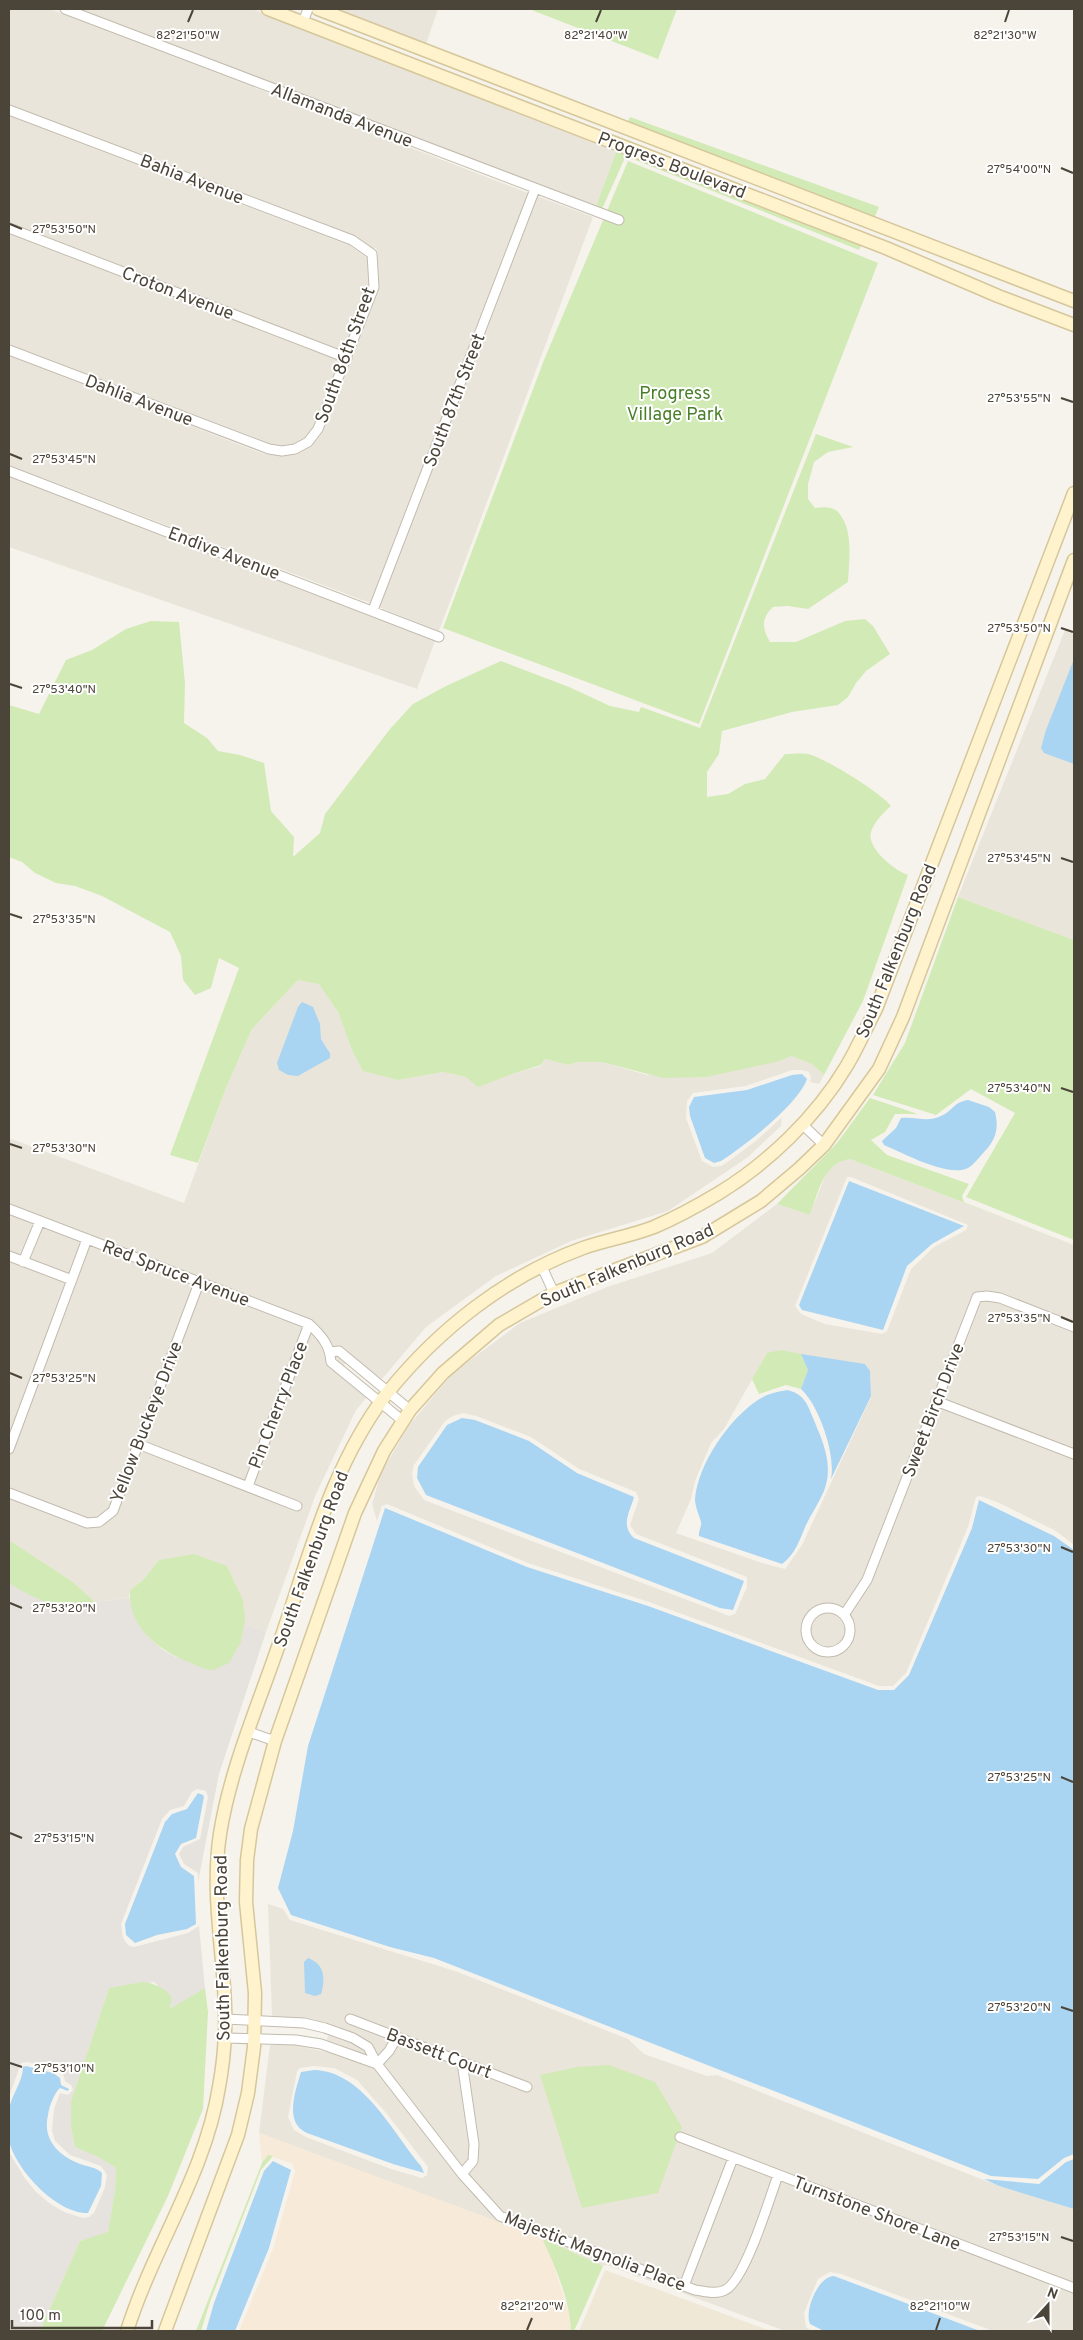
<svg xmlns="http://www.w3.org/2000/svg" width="1083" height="2340" viewBox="0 0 1083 2340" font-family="Overpass,sans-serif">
	<rect width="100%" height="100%" fill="#f6f3ec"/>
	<!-- residential -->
	<path fill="#eae5da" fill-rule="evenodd" d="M9,9H50L528,193L370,603L9,465V356L264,454L283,456L297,454L312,445L322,433L330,417L379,286L377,255L378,253L376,248L373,249L353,235L9,105Z
		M80,9H253L617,150L596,206Z
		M333,9H438L426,44Z
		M9,116L349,245L367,258L369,286L344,351L9,222Z
		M537,196L593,217L439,631L379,607Z
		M9,234L341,361L314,427L306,438L294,444L283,446L271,444L9,344Z
		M9,476L435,641L417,689L9,547Z
		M1065,630L1074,634V940L958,897Z
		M298,980L319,983L338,1012L352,1050L363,1070L398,1080L443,1072L466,1077L512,1074L541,1066L545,1059L568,1065L578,1062H602L647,1075L780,1061L791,1056L812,1064L824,1075L819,1084L810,1082L811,1077L809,1072L802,1070H792L746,1086L693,1093L687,1101L686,1118L702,1161L713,1167L721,1166L729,1161L757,1140L782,1117L781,1126L748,1157L668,1211L571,1241L496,1276L426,1327L382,1379L351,1356L337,1374L367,1397L356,1410L316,1494L266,1632L244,1624L243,1600L227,1566L159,1560L143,1580L130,1590L129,1598L95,1602L73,1582L9,1540V1138L184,1203L226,1088L252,1029ZM320,1024L321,1039L330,1052L303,1074Z
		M850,1159L1074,1245V1545L1056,1531L997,1502L980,1496L976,1497L968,1527L906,1673L893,1686H879L649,1602L528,1563L387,1504L382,1506L377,1521L372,1504L381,1473L410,1424L453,1373L520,1323L607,1287L712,1253L777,1204L810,1215L827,1171L841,1160ZM847,1177H851L968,1225L966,1230L934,1247L911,1269L887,1331L882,1334L825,1324L801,1314L795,1306ZM767,1353L865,1364L870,1371L871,1397L802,1545L785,1569L762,1563L676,1533L691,1499L695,1481L711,1443L724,1429ZM463,1413L476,1416L531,1437L579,1469L636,1492L639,1499L630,1525L636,1534L747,1577V1587L735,1614L729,1616L719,1612L424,1500L414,1486L412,1473L414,1465L445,1421L453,1416Z
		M268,1904L283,1909L290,1920L455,1971L628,2039L644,2054L707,2076L717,2075L999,2186L1074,2209V2331H993L841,2274L830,2272L818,2279L804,2313L806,2327L812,2331H785L607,2265L603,2266L542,2238L259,2133L270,2045H295L339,2055L342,2045L327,2040L328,2035L344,2041L348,2031L331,2024L305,2018L272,2016ZM314,2066L334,2068L357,2080L387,2114L428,2167L427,2175L422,2178L391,2169L306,2137L294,2130L288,2117L297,2071L300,2068Z"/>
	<!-- commercial -->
	<path fill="#f7ead8" d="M259,2133L542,2238L551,2257L571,2319V2331H239L273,2249L295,2171L293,2164L268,2155L262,2163Z"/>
	<!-- industrial -->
	<path fill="#e6e2dd" d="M9,1583L26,1593L57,1604L79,1609L90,1607L95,1602L129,1598L149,1638L163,1650L176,1657L241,1642L244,1624L266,1632L219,1774L198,1882V1873L184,1864L179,1854L183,1847L200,1839L208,1797L206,1791L197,1789L192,1792L184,1806L170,1810L162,1819L121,1924L123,1938L128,1945L134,1947L188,1933L199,1926L205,1988L170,2010L171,1998L154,1982L109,1988L71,2101V2128L75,2147L100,2158L116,2168L115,2190L108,2233L80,2241L40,2331H9V2152L24,2177L35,2191L49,2203L64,2212L83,2218L89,2217L94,2213L105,2187L107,2175L101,2166L70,2155L55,2141L52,2131L54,2109L60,2093L68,2095L73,2090L72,2086L65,2081L63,2074L54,2069L27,2062L21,2063L9,2097Z"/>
	<!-- education -->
	<path fill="#efe8d6" d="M605,2270L771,2331H579Z"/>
	<!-- green -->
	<path fill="#d2eab5" d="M529,9H677L658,59Z
		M630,117L879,207L874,218L628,122Z
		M617,150L638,158L640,160L643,159L862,244L859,250L628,157L624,160L602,209L596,206Z
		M628,161L878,263L699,724L443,628L544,360Z
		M816,434L853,447L828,452L814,462L808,484V499L815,508C823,507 832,506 838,512C854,529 849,561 848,582L808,609L788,606L773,607C761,618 762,629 770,642H796L845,621L865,619L873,626L890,654L866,671L856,683L848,697L838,705L792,712L722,731L719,754L707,772V797L728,794L745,784L765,779L785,754C792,754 801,753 808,754C825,758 880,792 891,806C883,813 874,822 871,832C866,848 895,871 908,875L863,1001L824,1075L812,1064L791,1056L780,1061L706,1077L663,1078L602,1062H578L568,1065L545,1059L541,1065L512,1074L478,1087L466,1077L443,1072L398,1080L363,1071L352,1050L338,1012L319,984L298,980L252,1029L226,1088L198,1163L170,1155L239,968L219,958L211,988L195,995L183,980L181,956L170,932L102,896L75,886L56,883L35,873L22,862L9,857V705L39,714L66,660L92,650L126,629L151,621L179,622L185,683L184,723L207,738L218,751L240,755L264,763L271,811L294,837L293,857L320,833L325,814L390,729L413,704L446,686L501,661L569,687L610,706L639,712L641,707L700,728Z
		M958,897L1074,940V1240L966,1197L1015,1113L971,1089L936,1115L873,1095L905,1043Z
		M870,1098L918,1114H895L885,1132L871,1140L887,1155L969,1184L962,1196L964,1202L1072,1244L850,1159C823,1162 818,1194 810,1215L777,1204L837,1143Z
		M781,1350L801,1354L808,1370L801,1389L786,1385L759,1394L752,1379L767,1353Z
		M9,1540L73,1582L95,1602L90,1607C63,1611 31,1598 9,1583Z
		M194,1554L227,1566L243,1600L245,1620L241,1642L229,1663L213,1670C203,1670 192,1663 184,1660C154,1647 128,1625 130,1590L143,1580L159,1560Z
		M143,1982C151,1982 168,1989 171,1997C172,2000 170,2006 170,2009L205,1988L208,2012L203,2109L168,2196L102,2331H40L80,2241L108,2232L115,2190L116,2168L100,2158L75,2147L71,2128V2101L109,1988Z
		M609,2065L655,2082L682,2127L658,2193L582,2208L540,2075L577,2067Z
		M268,2155L273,2156L261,2170L210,2302L201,2331H196L262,2163Z
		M542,2238L603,2266L574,2331H571C570,2300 555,2266 542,2238Z"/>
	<!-- water -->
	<path fill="#a9d4f2" d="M1074,659V764L1044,753L1041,748L1046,730Z
		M302,1002L313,1007L320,1024L321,1039L330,1053V1058L298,1076L288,1075L279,1070L277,1063L298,1007Z
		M802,1074L807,1079C797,1106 745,1145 721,1161L714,1163L705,1158L690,1116L689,1107L694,1097L747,1090L792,1075Z
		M968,1100L989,1107L995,1112C999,1128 996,1139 985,1151C980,1156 974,1165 968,1168C949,1178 903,1153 884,1145L882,1141L896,1128L901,1118C915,1116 927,1123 941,1116C953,1111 952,1103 968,1100Z
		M849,1181L964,1226L932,1244L907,1266L883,1330L802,1310L799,1305Z
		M801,1354L865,1364L870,1371L871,1396L831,1479C836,1455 819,1405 801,1389L808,1370Z
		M787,1390C804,1394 807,1403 813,1418C823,1442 834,1465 824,1491C819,1503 811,1514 806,1525C800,1539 795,1555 782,1564L699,1536C698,1531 702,1527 701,1522C699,1514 695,1507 695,1499C698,1464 729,1419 758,1400C766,1394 777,1392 787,1390Z
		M462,1418L475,1420L529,1441L577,1473L634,1497C630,1512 620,1525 634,1538L744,1581L733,1610L720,1608L426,1495L417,1478L418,1467L447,1425Z
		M979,1500L1054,1536L1074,1550V2154L1064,2158L1038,2179L991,2176L434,1958L390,1947L291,1915L278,1888L293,1831L308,1746L385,1508L527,1567L648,1606L878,1690H894L909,1675L972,1528Z
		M198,1793L203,1795L204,1797L196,1838L181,1844L175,1854L181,1867L194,1876L196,1924L187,1929L157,1935L135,1943L126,1935L125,1924L165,1822L172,1814L187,1809Z
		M308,1958C324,1964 326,1977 321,1994L315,1996L305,1993L304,1962Z
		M26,2066L53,2073L60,2078L61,2085L69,2089L68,2091L60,2088C54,2093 49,2107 48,2115C42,2140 59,2156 80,2164C88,2167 96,2167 102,2173L101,2186L88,2213C57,2214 16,2170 9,2141C7,2133 8,2119 9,2110C11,2095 23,2082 23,2067Z
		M314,2070C363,2071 393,2133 421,2166L424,2173L393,2164L307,2133C284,2123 295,2092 301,2072Z
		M1074,2159V2209L999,2186L984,2179L1039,2184L1066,2162Z
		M273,2161L291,2170L269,2248L235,2331H206L214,2303L264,2171Z
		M834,2276L980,2331H824L810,2324C804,2311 818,2276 834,2276Z"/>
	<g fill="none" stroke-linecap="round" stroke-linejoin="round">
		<!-- street casing -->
		<g stroke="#c2bbae" stroke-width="11">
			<path id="street" d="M65,9L619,220
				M303,22L308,9
				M9,110L352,240L372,254L374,287L318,429L308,442L295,449L282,451L269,449L9,350
				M9,228L347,358
				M9,471L439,637
				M373,610L535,189
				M803,1125L824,1145
				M9,1209L309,1324C321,1335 330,1345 331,1362L403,1421
				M9,1256L72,1280
				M23,1262L40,1221
				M542,1267L554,1293
				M330,1352L339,1351L410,1410
				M936,1401L1074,1454
				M138,1444L297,1506
				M9,1449L87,1239
				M248,1486L309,1324
				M9,1493L87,1523L99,1522L113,1511L199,1283
				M806 1630a22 22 0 1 1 44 0a22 22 0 1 1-44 0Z
				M844,1615L867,1580L977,1297L987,1296L1000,1298L1074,1327
				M249,1732L275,1741
				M225,2019L304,2023L325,2028L353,2038L368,2047L377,2064L462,2174L500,2216L695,2290C704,2291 716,2295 725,2290C745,2281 770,2197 778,2175
				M350,2019L527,2087
				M225,2038L296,2040L321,2044L377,2064
				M377,2064L389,2051L397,2037
				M680,2137L1074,2288
				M462,2174L473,2161L474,2144L462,2062
				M684,2286L733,2158"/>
		</g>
		<!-- secondary casing -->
		<g stroke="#d6c79b" stroke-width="15">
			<path id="secondary" d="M268,9L886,248L998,296L1074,325
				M318,9L1074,301
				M127,2331C153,2248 205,2174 219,2087C224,2060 226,2033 225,2006C223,1948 211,1892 220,1834C230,1770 257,1708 278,1647C308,1561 331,1465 388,1392C439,1329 506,1276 583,1248C606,1240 631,1236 654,1227C675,1218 699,1205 719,1193C768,1163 816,1117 846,1067C857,1049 866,1028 876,1009L1074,493
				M165,2331L238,2135L248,2093L254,2047L255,1993L246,1902L247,1860L251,1829L275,1741L355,1513L384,1451L410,1410L443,1373L499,1325L554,1293L702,1237L761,1201L799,1169L824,1145L879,1069L903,1017L1074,560"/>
		</g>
		<!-- street -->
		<use href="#street" stroke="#fff" stroke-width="9"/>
		<!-- secondary -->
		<use href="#secondary" stroke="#fff3cd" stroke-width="12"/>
	</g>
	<!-- ticks -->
	<path fill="none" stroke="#4b4439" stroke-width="2" d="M188,22L193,10M596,22L601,10M1005,22L1009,10M1061,168L1073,173M10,224L22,229M1061,398L1073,402M10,454L22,459M1061,628L1073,632M10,684L22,688M1061,858L1073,862M10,914L22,918M1061,1088L1073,1092M10,1144L22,1148M1061,1317L1073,1322M10,1373L22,1378M1061,1547L1073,1552M10,1603L22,1608M1061,1777L1073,1782M10,1833L22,1838M1061,2007L1073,2011M10,2063L22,2067M1061,2237L1073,2241M527,2330L532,2318M936,2330L940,2318"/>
	<g text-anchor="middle" stroke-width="4" stroke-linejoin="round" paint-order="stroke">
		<!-- street labels -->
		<g font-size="18" fill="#4b4439" stroke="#fff">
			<text transform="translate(342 115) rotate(21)" y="6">Allamanda Avenue</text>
			<text transform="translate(672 165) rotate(21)" y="6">Progress Boulevard</text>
			<text transform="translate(192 179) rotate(21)" y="6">Bahia Avenue</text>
			<text transform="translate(178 293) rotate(21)" y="6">Croton Avenue</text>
			<text transform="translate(345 355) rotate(-70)" y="6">South 86th Street</text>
			<text transform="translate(139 400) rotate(21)" y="6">Dahlia Avenue</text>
			<text transform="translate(454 400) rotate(-69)" y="6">South 87th Street</text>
			<text transform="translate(224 553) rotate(21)" y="6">Endive Avenue</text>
			<text transform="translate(896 951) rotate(-68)" y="6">South Falkenburg Road</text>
			<text transform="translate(627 1265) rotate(-23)" y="6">South Falkenburg Road</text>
			<text transform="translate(176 1273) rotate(21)" y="6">Red Spruce Avenue</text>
			<text transform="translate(278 1405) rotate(-69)" y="6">Pin Cherry Place</text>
			<text transform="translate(933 1410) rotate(-69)" y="6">Sweet Birch Drive</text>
			<text transform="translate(146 1422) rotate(-69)" y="6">Yellow Buckeye Drive</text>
			<text transform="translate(311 1559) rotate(-70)" y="6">South Falkenburg Road</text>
			<text transform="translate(222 1948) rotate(-91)" y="6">South Falkenburg Road</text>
			<text transform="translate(439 2053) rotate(21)" y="6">Bassett Court</text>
			<text transform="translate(877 2213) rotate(21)" y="6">Turnstone Shore Lane</text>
			<text transform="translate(595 2251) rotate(21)" y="6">Majestic Magnolia Place</text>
		</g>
		<!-- park labels -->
		<g font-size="18" fill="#4a7f2a" stroke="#fff">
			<text x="675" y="399">Progress<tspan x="675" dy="21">Village Park</tspan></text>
		</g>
	</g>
	<g font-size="12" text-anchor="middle" fill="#4b4439" stroke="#fff" stroke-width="4" stroke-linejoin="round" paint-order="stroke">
		<text x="188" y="39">82°21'50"W</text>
		<text x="596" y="39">82°21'40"W</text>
		<text x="1005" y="39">82°21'30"W</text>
		<text x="1019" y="173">27°54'00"N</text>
		<text x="64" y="233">27°53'50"N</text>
		<text x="1019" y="402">27°53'55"N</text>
		<text x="64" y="463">27°53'45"N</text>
		<text x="1019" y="632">27°53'50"N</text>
		<text x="64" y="693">27°53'40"N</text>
		<text x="1019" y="862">27°53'45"N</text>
		<text x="64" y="923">27°53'35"N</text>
		<text x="1019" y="1092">27°53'40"N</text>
		<text x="64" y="1152">27°53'30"N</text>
		<text x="1019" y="1322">27°53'35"N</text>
		<text x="64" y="1382">27°53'25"N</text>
		<text x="1019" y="1552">27°53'30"N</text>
		<text x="64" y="1612">27°53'20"N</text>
		<text x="1019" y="1781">27°53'25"N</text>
		<text x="64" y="1842">27°53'15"N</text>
		<text x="1019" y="2011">27°53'20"N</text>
		<text x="64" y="2072">27°53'10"N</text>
		<text x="1019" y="2241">27°53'15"N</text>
		<text x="532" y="2310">82°21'20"W</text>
		<text x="940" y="2310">82°21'10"W</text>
	</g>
	<!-- border -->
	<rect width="1083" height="2340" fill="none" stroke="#4b4439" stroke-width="20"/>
	<!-- north arrow -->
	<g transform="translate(1048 2305) rotate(21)" stroke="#ffffff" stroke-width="4" paint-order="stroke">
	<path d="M0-4L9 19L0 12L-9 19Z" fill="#4b4439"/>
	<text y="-8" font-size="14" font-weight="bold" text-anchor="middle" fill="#4b4439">N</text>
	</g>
	<!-- scale -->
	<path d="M12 2320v8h140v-8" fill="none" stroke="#4b4439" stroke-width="2.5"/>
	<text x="20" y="2320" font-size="15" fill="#4b4439" stroke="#ffffff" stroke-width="4" paint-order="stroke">100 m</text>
</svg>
